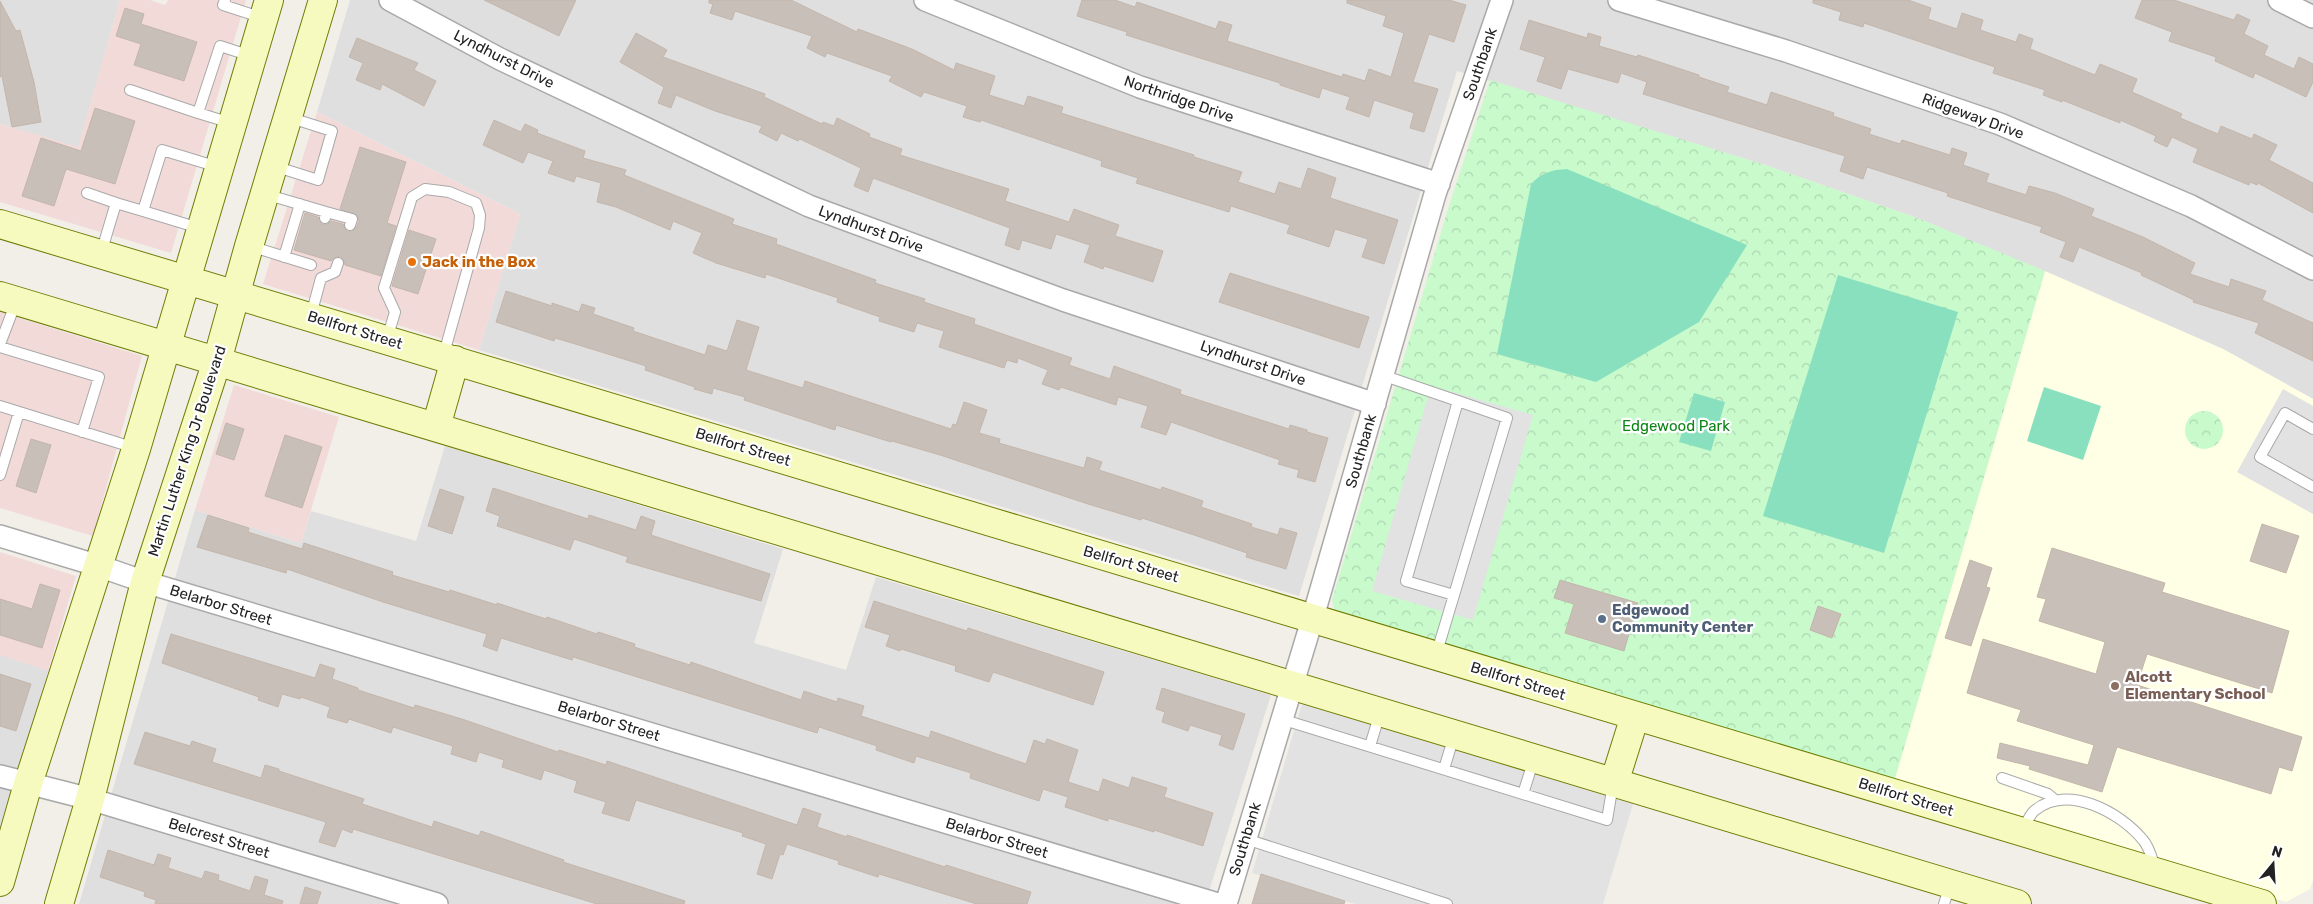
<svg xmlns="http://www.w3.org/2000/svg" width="2313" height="904" viewBox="0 0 2313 904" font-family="Rubik,sans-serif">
	<defs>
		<pattern id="park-crowns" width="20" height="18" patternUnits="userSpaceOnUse" patternTransform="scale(1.25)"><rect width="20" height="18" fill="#c8facc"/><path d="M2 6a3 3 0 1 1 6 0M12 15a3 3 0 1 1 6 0" fill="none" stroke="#acd6af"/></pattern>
	</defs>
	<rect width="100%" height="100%" fill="#f2efe9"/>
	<!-- residential -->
	<path fill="#e0dfdf" d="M0,0H120L78,148L0,124Z
		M350,0H2313V399L2223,349L1920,219L1762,164L1457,71L1299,596L479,350L520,214L317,112Z
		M445,446L783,549L754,643L846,670L876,577L1271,695L1205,904H79L195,510L301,543L311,511L416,541Z
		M0,654L49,668L0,830Z"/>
	<!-- commercial -->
	<path fill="#f2dad9" d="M120,0H150L165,5L168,0H246L171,253L0,202V124L78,147Z
		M317,112L520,214L479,350L263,284Z
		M0,312L142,356L93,536L0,508Z
		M234,385L339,417L301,543L195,510Z
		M0,552L76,576L48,671L0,655Z"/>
	<!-- education -->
	<path fill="#ffffe5" d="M2045,271L2223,349L2313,399V880L2310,889L2286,902L1893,785Z"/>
	<!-- park -->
	<path fill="url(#park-crowns)" d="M1490,80L1762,164L1920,219L2045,271L1893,785L1547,674L1335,611L1332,600L1447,212Z
		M2185 430a19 19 0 1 1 38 0a19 19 0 1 1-38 0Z"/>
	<!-- pitch -->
	<path fill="#88e0be" d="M1567,169L1747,245L1699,322L1596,382L1497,354L1531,184C1542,172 1552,170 1567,169Z
		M1838,275L1958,312L1884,553L1763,516Z
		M2044,387L2101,406L2083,460L2027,441Z
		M1694,393L1725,402L1711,451L1679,442Z"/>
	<!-- parking -->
	<path fill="#e2e2e2" d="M1431,386L1533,415L1473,620L1372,591Z
		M2283,389L2313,406V514L2237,472Z
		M1302,704L1633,804L1603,904H1355L1252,873Z"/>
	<!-- building -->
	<path fill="#c7bfb8" stroke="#c4b6ab" d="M484,0H576L559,36Z
		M709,0H791L857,32L858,29L912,49L954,70L956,63L995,76L989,95L1024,106L1028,96L1063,107L1061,113L1194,155V157L1242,172L1238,182L1275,194L1279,182L1301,189L1308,168L1336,178L1330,198L1398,220L1384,264L1362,257L1368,239L1335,229L1329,247L1287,233L1290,225L1231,206L1229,212L1136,183L1138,178L1101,166L1102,161L981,120L980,122L963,117L967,106L924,92L921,97L889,81L892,76L827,53L825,57L807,48L812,36L735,11L732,20L710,13L713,4L709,3Z
		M1082,0H1115L1135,7L1137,2L1216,29L1219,21L1232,25L1227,41L1342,77L1343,74L1365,81L1369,69L1391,77L1404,33L1383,26L1386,16L1347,3V0H1449L1466,5L1454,42L1429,34L1413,82L1438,89L1424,132L1410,128L1414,113L1374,100L1369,117L1346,109L1350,97L1322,88L1319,98L1280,85V83L1126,35L1127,32L1077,16Z
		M1813,0H1908L1931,8L1928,19L1957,29L1962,13L1983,20L1980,30L2016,42L2019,34L2033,39L2030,49L2095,75L2100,64L2137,79L2132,92L2182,114L2180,118L2218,134L2221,126L2252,139L2254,134L2277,145L2269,160L2313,183V213L2258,183L2257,185L2250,182L2249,185L2193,162L2198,149L2172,137L2167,147L2154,141L2156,136L2120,120V123L2062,100V102L2043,95L2045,90L1993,73L1995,67L1864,23L1863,27L1839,20L1841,12L1813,3Z
		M2142,0H2174L2234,20L2237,14L2250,20L2244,34L2268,46L2264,55L2294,69L2299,57L2313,64V82L2306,97L2255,73L2253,78L2215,61L2216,57L2169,41L2172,32L2135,18Z
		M0,1L16,31L20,30L34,82L41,122L12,127L2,76L0,77Z
		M125,8L144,14L141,24L197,42L184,81L134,65L141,44L116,36Z
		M1529,20L1587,38L1588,33L1601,37L1599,46L1637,57L1638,55L1699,75V77L1729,87L1727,92L1767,105L1771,92L1834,113L1833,116L1871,129L1869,134L1900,144L1902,140L1950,155L1952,148L1967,153L1963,165L1989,174L1986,182L2026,195L2029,186L2055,193L2094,209L2091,216L2143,237L2195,263L2190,274L2229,287L2231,279L2266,291L2262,300L2313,323V361L2255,333L2259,323L2193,302L2194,300L2141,275L2142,273L2079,247L2073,262L2060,257L2066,242L2040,232L2042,227L1947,196L1948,193L1867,167L1863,179L1840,171L1845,156L1643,94L1647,82L1621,73L1618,83L1568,69L1561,89L1537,81L1545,57L1520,49Z
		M636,33L667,50L663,57L765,94L764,97L822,124L823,122L834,126L837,118L870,134L869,137L902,149L900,155L1009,189L1005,201L1069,222L1074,209L1119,225L1115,236L1163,251L1153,282L1104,266L1103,269L1084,262L1090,245L1056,234L1051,249L1022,240L1019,250L1005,245L1010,228L873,178L868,192L854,186L861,168L800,139L798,141L781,133L777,141L759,132L762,126L715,111L676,95L671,108L658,103L664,87L620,62Z
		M357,38L418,63L414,70L436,81L424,106L382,84L380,90L356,80L363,63L349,57Z
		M95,108L135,121L115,184L66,169L54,206L22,196L41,138L81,151Z
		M494,120L521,132L525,124L538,130L537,133L585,151L583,158L626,170L624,175L734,219L732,224L777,239L776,244L876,280L875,283L925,299L924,302L975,319L974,324L1072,358L1069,365L1110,379L1114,366L1181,390L1180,394L1289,429L1290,425L1307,430V432L1328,438L1315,482L1297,477L1299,470L1278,464L1280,460L1171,422L1166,435L1141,427L1148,406L1118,397L1116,405L1061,387L1059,390L1042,384L1048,370L1018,358L1017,363L1007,360L1004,368L939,347L944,331L917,323L914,332L879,321L880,317L837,302L838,298L766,274L765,278L716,263L693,253L702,233L673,221L670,230L616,207L597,202L601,183L576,176L574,182L548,173L553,161L528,152L523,163L483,145Z
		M360,147L406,162L387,223L396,226L381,276L345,265L343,259L340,256L334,258L331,261L294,250L305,213L318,217L319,221L323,225L328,224L331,221L343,224L345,229L348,232L356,228L359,221L357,215L340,209Z
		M409,230L436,239L418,294L392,286Z
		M1230,273L1369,317L1359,348L1219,302Z
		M506,291L552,306V303L579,312L582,304L595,308L593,314L634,328L633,331L705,355L708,345L727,351L737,320L759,327L746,370L803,388L805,381L951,429L953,424L956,425L964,402L987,410L979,433L1000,439L999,443L1084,468L1087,457L1102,462L1099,470L1161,490L1162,487L1203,501L1201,507L1252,524L1251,527L1278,535L1280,528L1297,533L1286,569L1246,557L1247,553L1200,537L1142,518L1141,520L1088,504L940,455L892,441L891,442L836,425L835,430L744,400L745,397L713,388L712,394L694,389L695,387L645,370L646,366L582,346L555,338L554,341L496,322Z
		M226,423L244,429L234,460L216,454Z
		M285,435L322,447L302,508L265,496Z
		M31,439L51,445L36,493L16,486Z
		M493,488L588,519L589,515L636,530L641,516L655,521L651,535L770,574L761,601L626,562L628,557L574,539L570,550L497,526L500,516L486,511Z
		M440,489L464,497L452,534L428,526Z
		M208,515L249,528L248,532L302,549L304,543L393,572L392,575L449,592L450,590L497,605V603L546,619L547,617L597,634L598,632L635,644L634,647L690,665L691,662L801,700L804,691L837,702L838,698L864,706L861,716L929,738L931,731L1026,764L1034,740L1045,744L1047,739L1078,750L1068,782L1099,792L1103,779L1129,788L1132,777L1167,788L1164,797L1213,813L1203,846L1154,830V832L1108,818V821L1065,807L1068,797L1043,789L1039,801L970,778L971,773L916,756L914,763L876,750L877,746L819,727L817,733L573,657L572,660L501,638L497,651L483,646L487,634L383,602L287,569L286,573L197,547Z
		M2262,524L2299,536L2286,573L2250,561Z
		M2052,548L2165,583L2162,592L2289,631L2272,693L2147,654L2137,685L2302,737L2292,771L2279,767L2271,794L2117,747L2102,792L2029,769L2030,766L1997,758L2000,743L2088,765L2094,745L2017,721L2021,710L1967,693L1983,639L2096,674L2105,642L2039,621L2046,599L2037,597Z
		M1970,560L1992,568L1986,587L1990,588L1971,646L1945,638Z
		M1560,580L1638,603L1624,651L1565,633L1574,604L1554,598Z
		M40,584L60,590L42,648L0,635V599L32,609Z
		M874,601L967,631L968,628L1104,672L1093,705L993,672L989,682L955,671L956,666L901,649L900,651L886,646L890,635L865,627Z
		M1818,606L1841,614L1832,638L1810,630Z
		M171,634L315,678L320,664L335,669L332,679L358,688V690L414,708L415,705L462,719L558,752L559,750L606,765L607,761L797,825L803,808L821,814L817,827L847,837V835L945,867L946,865L1031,892L1027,904H977L879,874L878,877L838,864L839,861L787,844L783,855L780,854L772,879L757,874L766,844L742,836L743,833L636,800L629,821L602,813L606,802L574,792L577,781L544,770L541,780L502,767L504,760L479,752L476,762L451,754L453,746L393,727L391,733L349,719L347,723L327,717L330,707L301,697L300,699L282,694L278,707L258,700L259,697L162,663Z
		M0,674L31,684L16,731L0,726Z
		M1162,688L1245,714L1233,750L1219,745L1222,735L1190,725L1188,731L1162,722L1165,712L1156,709Z
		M145,732L190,746L192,741L216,749L212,762L261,778L265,765L279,769V771L364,799L362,804L432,827L434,821L479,836L481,831L564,860L563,862L685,901L684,904H597L353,829L352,833L342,829L335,847L319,842L326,822L134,764Z
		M108,850L154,865L158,854L171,858L168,868L202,879L205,871L219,875L218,880L250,891L255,876L268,880L264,895L283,901L282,904H155L156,900L144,896L145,892L100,877Z
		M1261,874L1345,901L1344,904H1252Z
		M305,887L321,892L317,904H300Z"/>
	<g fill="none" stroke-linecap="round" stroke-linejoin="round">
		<!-- service casing -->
		<g stroke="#a9a9a9" stroke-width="12">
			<path id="service" d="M225,0L223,5L263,18
				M130,90L198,113
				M231,123L198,113L220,46L251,56
				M274,166L318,180L332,131L288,117
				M87,193L116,203
				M265,194L326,212
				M143,211L199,228
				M325,218L326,212L352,219L350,225
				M250,246L311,265
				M101,253L116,203L143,211L162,150L218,167
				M284,257L300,204
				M311,315L321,278L335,272L338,263
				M387,339L395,312L384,288L412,197L425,189L449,192L476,203L480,215L479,228L443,357
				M0,344L16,302
				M0,347L99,377L82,432
				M1382,375L1458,401
				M1458,401L1507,418L1454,595L1406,581Z
				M0,406L135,448
				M2313,429L2285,413L2260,457L2313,487
				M0,475L19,412
				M1436,655L1454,595
				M1281,719L1607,820L1613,784
				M1370,746L1380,713
				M1444,769L1454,736
				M2002,778L2048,794L2055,800
				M1523,794L1534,759
				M2022,831C2026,824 2029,816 2034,811C2067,783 2120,812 2143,840C2150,848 2152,859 2155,868
				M1246,839L1447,904
				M1944,904L1950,885"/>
		</g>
		<!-- minor casing -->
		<g stroke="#a9a9a9" stroke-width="24">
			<path id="minor" d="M390,0L500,59L809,206L1063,300L1375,404
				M925,0L1140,87L1439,184
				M1619,0L1786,51L2000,124L2191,206L2313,269
				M2279,0L2313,17
				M0,536L99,566L145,582L1218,904
				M0,776L90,799L437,904
				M1226,904L1313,617L1435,194L1502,0"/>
		</g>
		<!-- secondary casing -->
		<g stroke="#707d05" stroke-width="30">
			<path id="secondary" d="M0,224L2262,904
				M0,296L2017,904
				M436,427L455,360
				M1614,783L1635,716
				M0,882L28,784L136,449L269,0
				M59,904L90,799L145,582L217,361L249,246L323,0"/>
		</g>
		<!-- service -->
		<use href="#service" stroke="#fff" stroke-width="10"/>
		<!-- minor -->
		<use href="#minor" stroke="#fff" stroke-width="21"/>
		<!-- secondary -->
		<use href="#secondary" stroke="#f7fabf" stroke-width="28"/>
	</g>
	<!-- markers -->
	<circle fill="#e8710a" stroke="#fff" stroke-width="2" cx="412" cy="262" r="5"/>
	<circle fill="#5c6f8a" stroke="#fff" stroke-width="2" cx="1602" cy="619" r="5"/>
	<circle fill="#8d6e63" stroke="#fff" stroke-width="2" cx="2115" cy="686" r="5"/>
	<g text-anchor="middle" stroke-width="4.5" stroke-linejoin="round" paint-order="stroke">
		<!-- street labels -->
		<g font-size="15" fill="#222" stroke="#fff">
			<text transform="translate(504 59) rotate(27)" y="5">Lyndhurst Drive</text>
			<text transform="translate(1480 64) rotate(-71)" y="5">Southbank</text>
			<text transform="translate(1179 99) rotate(19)" y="5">Northridge Drive</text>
			<text transform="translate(1973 116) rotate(20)" y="5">Ridgeway Drive</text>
			<text transform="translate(871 229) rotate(20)" y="5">Lyndhurst Drive</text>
			<text transform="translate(355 330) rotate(17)" y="5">Bellfort Street</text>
			<text transform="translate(1253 363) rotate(19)" y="5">Lyndhurst Drive</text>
			<text transform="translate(743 447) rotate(17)" y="5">Bellfort Street</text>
			<text transform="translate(187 451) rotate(-72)" y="5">Martin Luther King Jr Boulevard</text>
			<text transform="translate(1361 451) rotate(-74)" y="5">Southbank</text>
			<text transform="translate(1131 564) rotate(16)" y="5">Bellfort Street</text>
			<text transform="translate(221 605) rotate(17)" y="5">Belarbor Street</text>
			<text transform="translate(1518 681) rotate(17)" y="5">Bellfort Street</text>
			<text transform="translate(609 721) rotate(17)" y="5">Belarbor Street</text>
			<text transform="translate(1906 797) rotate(17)" y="5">Bellfort Street</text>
			<text transform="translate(219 838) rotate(17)" y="5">Belcrest Street</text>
			<text transform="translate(997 838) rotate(17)" y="5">Belarbor Street</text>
			<text transform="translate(1245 839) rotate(-73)" y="5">Southbank</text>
		</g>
		<!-- food labels -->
		<g font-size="15" font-weight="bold" fill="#c56008" stroke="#fff" text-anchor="start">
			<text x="422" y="267">Jack in the Box</text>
		</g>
		<!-- park labels -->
		<g font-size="15" fill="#0c8416" stroke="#fff">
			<text x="1676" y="431">Edgewood Park</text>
		</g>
		<!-- service labels -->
		<g font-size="15" font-weight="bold" fill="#4e5e75" stroke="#fff" text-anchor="start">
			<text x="1612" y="615">Edgewood<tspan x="1612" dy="17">Community Center</tspan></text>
		</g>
		<!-- education labels -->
		<g font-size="15" font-weight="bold" fill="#785e54" stroke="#fff" text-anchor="start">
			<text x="2125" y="682">Alcott<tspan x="2125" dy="17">Elementary School</tspan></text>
		</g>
	</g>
	<!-- north arrow -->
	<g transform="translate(2273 864) rotate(18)" stroke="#ffffff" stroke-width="4" paint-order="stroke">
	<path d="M0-4L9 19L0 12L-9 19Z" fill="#222222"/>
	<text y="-8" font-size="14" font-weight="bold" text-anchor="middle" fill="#222222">N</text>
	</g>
</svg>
